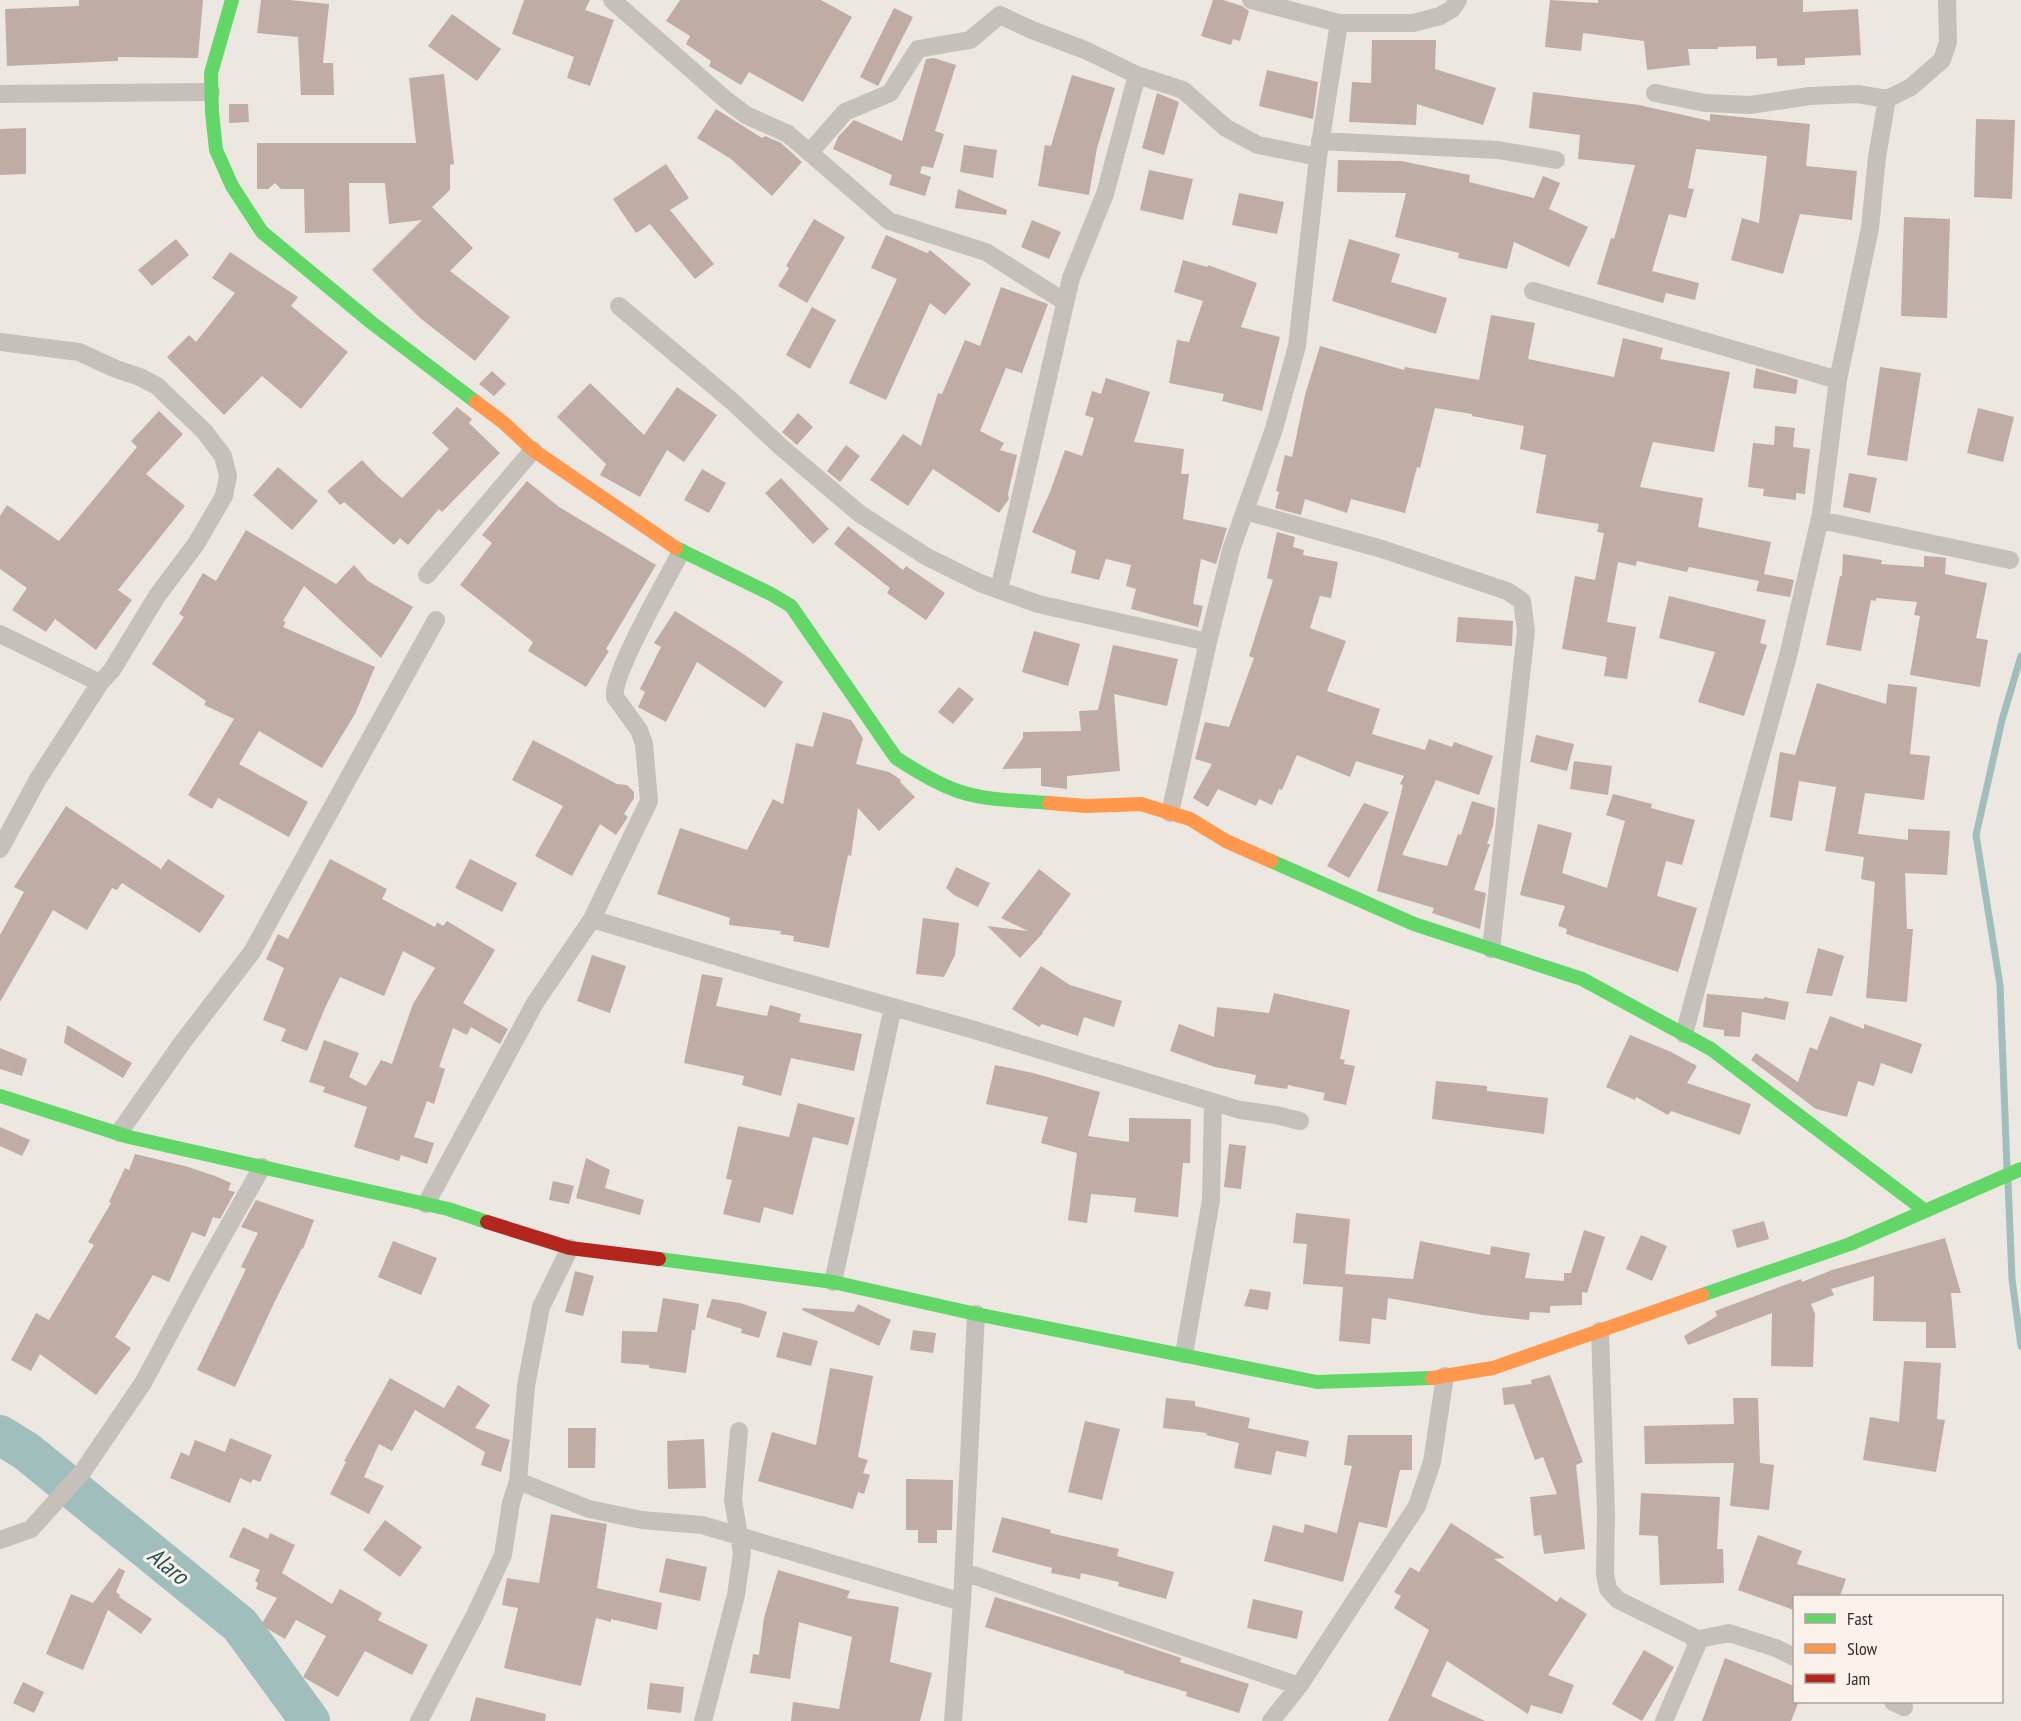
<svg xmlns="http://www.w3.org/2000/svg" width="2021" height="1721" viewBox="0 0 2021 1721" font-family="'PT Sans Narrow',sans-serif">
	<rect width="100%" height="100%" fill="#ede7e2"/>
	<g fill="none" stroke-linecap="round" stroke-linejoin="round">
		<!-- stream -->
		<path stroke="#a0bebc" stroke-width="7" d="M2007,1168L2000,985L1976,835L2002,720L2021,656
			M2008,1182L2012,1279L2021,1346"/>
		<!-- river -->
		<path stroke="#a0bebc" stroke-width="40" d="M0,1435L26,1451L240,1625L310,1721"/>
	</g>
	<!-- building -->
	<path fill="#bfaca5" d="M79,0H203L198,58L118,57V61L7,66L5,9L79,6Z
		M261,0H290L329,4L323,63H333L334,95H301L298,37L257,33Z
		M524,0H590L585,10L614,20L590,86L567,78L574,57L512,34Z
		M680,0H821L852,17L803,102L749,72L741,85L709,66L711,61L686,44L690,36L666,21Z
		M1213,0H1223L1242,6L1249,11L1240,41L1233,39L1231,45L1201,36Z
		M1550,0L1598,3V0H1803V12L1858,9L1861,55L1805,58V65L1777,66V58L1756,59V46L1718,47V49H1688L1690,65L1647,70L1644,41L1583,33L1581,51L1545,47Z
		M894,8L913,17L878,86L860,77Z
		M452,14L501,49L477,81L428,46Z
		M1372,40H1436L1435,69L1496,88L1483,125L1417,104L1416,125L1349,122L1352,82L1371,83Z
		M934,58L956,65L935,131L944,134L933,168L922,166L920,173L931,177L925,196L889,185L892,175L833,149L838,137L854,120L902,141L926,59Z
		M1267,70L1318,82L1313,119L1259,106Z
		M444,74L454,164L450,165V190L432,207L473,248L450,271L510,317L475,361L420,318L372,270L422,220L389,224L385,183H349L350,232L305,233L304,189H281L275,183L268,189H257V143H416L409,78Z
		M1072,75L1115,88L1097,148L1089,195L1038,186L1045,145L1051,146Z
		M1533,92L1639,105L1710,121V114L1810,124L1806,166L1857,171L1852,220L1800,214L1783,274L1731,260L1742,218L1759,223L1767,156L1696,149L1688,188L1694,189L1686,218L1669,214L1652,271L1699,283L1695,300L1666,293L1663,303L1597,284L1611,238L1614,239L1635,165L1578,159L1580,135L1529,128Z
		M1157,93L1179,102L1164,155L1142,148Z
		M229,104H248L249,122L229,123Z
		M716,109L762,138L765,136L781,143L802,162L772,196L731,159L697,138Z
		M1976,119L2015,120L2012,199L1974,197Z
		M26,128V174L0,175V129Z
		M964,145L997,150L993,178L960,172Z
		M1338,160L1401,161L1470,175L1469,182L1534,198L1543,176L1560,183L1549,209L1588,227L1569,267L1514,242L1507,269L1458,258L1459,253L1395,237L1406,193L1337,192Z
		M666,164L689,198L670,210L714,264L695,279L650,224L636,233L613,199Z
		M1149,170L1193,179L1183,220L1140,210Z
		M958,189L1007,210L1006,215L955,208Z
		M1239,193L1284,202L1277,234L1232,225Z
		M1904,217L1950,219L1947,318L1901,316Z
		M814,219L845,237L807,303L778,286L789,268L786,266Z
		M1032,220L1061,232L1049,259L1021,247Z
		M886,235L927,253L930,250L971,284L945,315L930,303L886,400L849,383L897,279L871,268Z
		M176,239L189,255L152,286L138,270Z
		M1349,239L1400,254L1391,282L1447,298L1436,334L1332,301Z
		M230,252L298,297L291,306L348,352L301,409L262,376L224,415L167,357L189,335L196,342L235,293L212,278Z
		M1183,260L1207,267L1208,265L1257,283L1241,327L1280,337L1262,411L1222,401L1224,394L1169,383L1177,340L1189,342L1203,301L1174,292Z
		M1001,287L1048,304L1022,373L1006,368L980,431L1004,443L1000,450L1017,455L1008,494L1009,499L999,513L933,469L908,506L870,480L903,434L921,446L938,393L942,394L965,340L980,346Z
		M812,307L836,320L810,369L786,355Z
		M1491,315L1535,323L1528,359L1614,377L1623,338L1663,348L1660,359L1730,372L1714,452L1653,442L1640,487L1703,498L1698,527L1771,542L1764,574L1794,580L1790,597L1756,591L1759,581L1689,567L1687,572L1637,561L1636,566L1618,562L1607,622L1636,627L1627,679L1604,676L1607,657L1562,649L1575,576L1595,580L1604,533L1597,532L1599,524L1536,513L1546,455L1520,449L1524,426L1472,416V414L1435,408L1420,468L1417,467L1405,513L1351,499L1347,513L1305,499L1301,515L1275,508L1279,492L1276,491L1285,455L1292,457L1305,395L1320,346L1404,370L1405,367L1479,380Z
		M1880,367L1921,373L1907,461L1867,455Z
		M1756,368L1798,380L1796,394L1753,388Z
		M492,371L506,384L494,396L479,384Z
		M1106,378L1150,392L1134,442L1184,449L1181,474H1189L1183,519L1227,528L1216,564L1201,559L1193,604L1203,606L1198,627L1131,609L1136,589L1126,586L1131,565L1106,559L1099,580L1071,573L1076,551L1032,532L1050,492L1065,450L1082,456L1094,418L1085,415L1092,391L1101,394Z
		M590,383L644,435L677,387L717,415L684,462L667,450L640,497L600,475L606,464L557,417Z
		M457,407L472,419L469,423L500,453L442,512L439,509L408,545L400,538L394,545L344,502L340,505L327,491L362,460L378,477L402,498L449,449L432,433Z
		M1978,408L2014,417L2003,462L1967,453Z
		M159,411L183,434L146,474L185,506L118,590L132,600L96,650L55,619L46,632L12,610L27,588L0,569V516L7,505L59,541L137,447L131,441Z
		M798,413L813,427L797,445L782,432Z
		M1775,426L1795,428L1793,447L1810,449L1805,494L1796,493V500L1763,496L1764,489L1748,487L1753,443L1774,445Z
		M846,445L860,456L840,482L827,471Z
		M278,467L318,501L292,530L253,495Z
		M702,469L726,483L709,513L684,500Z
		M1849,473L1877,478L1870,513L1843,507Z
		M781,478L829,529L813,544L765,493Z
		M527,481L559,507L656,565L606,649L609,651L586,687L528,651L533,642L460,585L492,543L482,535Z
		M848,526L903,570L906,566L945,593L926,620L887,593L890,588L834,544Z
		M246,530L336,584L354,565L368,581L413,607L381,658L304,586L283,621L286,622L283,627L375,667L355,714L322,768L259,731L239,764L308,802L289,837L218,798L212,809L188,795L234,719L204,705L206,701L152,664L184,617L179,614L203,573L216,581Z
		M1277,532L1295,537L1293,547L1304,550L1303,555L1338,562L1331,598L1320,596L1310,628L1346,641L1327,691L1380,709L1372,734L1425,750L1429,739L1452,747L1454,742L1493,756L1479,795L1436,780L1402,855L1447,866L1458,834L1461,835L1472,801L1495,808L1493,826L1487,844H1490L1474,890L1486,893L1480,929L1432,913L1434,908L1377,891L1403,785L1400,784L1404,776L1356,761L1350,777L1297,755L1282,790L1279,789L1272,805L1259,799L1256,806L1218,789L1208,807L1193,798L1212,764L1195,759L1205,722L1229,727L1254,658L1249,656L1273,580L1267,578Z
		M1843,554L1882,560L1881,564L1924,567V556L1940,557L1946,558L1945,574L1987,583L1976,638L1988,640L1980,687L1910,675L1920,616L1914,615L1917,602L1876,598V601L1871,600L1861,651L1826,645L1840,576H1842Z
		M1669,596L1766,620L1760,643L1767,645L1744,716L1698,702L1715,652L1659,638Z
		M675,611L739,651L783,682L765,708L697,662L666,722L638,707L645,692L640,689L661,647L654,643Z
		M1458,617L1513,621L1512,646L1456,642Z
		M1034,631L1080,644L1068,686L1022,672Z
		M1113,645L1178,659L1167,706L1114,694L1120,771L1067,776V789L1041,786V768L1002,769L1023,738V732L1081,731L1079,711L1098,710Z
		M1817,683L1886,704L1888,684L1917,687L1910,754L1930,756L1924,800L1865,793L1858,834L1908,840V829L1950,831L1947,875L1905,873L1907,929H1913L1907,1002L1866,998L1875,882L1861,879L1864,857L1825,851L1836,787L1799,781L1792,821L1770,817L1780,752L1795,755Z
		M959,687L974,699L953,724L938,712Z
		M823,712L851,720L863,738L856,764L889,772L901,780L900,782L915,797L879,831L858,808L851,856L848,855L829,948L793,941L794,936L780,934L781,931L729,925L730,918L657,894L680,828L747,850L773,799L783,804L796,743L813,747Z
		M1536,735L1574,744L1567,771L1530,762Z
		M533,740L617,784L627,785L634,792V798L624,814L628,817L616,835L600,824L572,876L535,856L563,806L512,780Z
		M1574,761L1612,766L1608,795L1570,789Z
		M1613,794L1652,804L1651,808L1695,820L1682,865L1666,861L1657,896L1697,908L1678,972L1566,934L1567,929L1558,926L1565,906L1520,895L1538,824L1572,833L1562,873L1607,888L1625,821L1606,815Z
		M1364,803L1389,812L1349,878L1327,866Z
		M66,806L161,869L168,859L225,896L200,933L122,883L117,890L112,888L87,930L53,910L0,1002V935L24,892L14,887Z
		M330,859L387,889L382,899L435,927L437,922L443,926L447,921L495,950L463,1003L508,1029L500,1044L471,1027L467,1035L453,1028L439,1067L445,1069L434,1104L427,1101L414,1137L434,1143L427,1164L401,1155L399,1161L354,1147L367,1107L323,1092L325,1087L309,1082L324,1040L359,1053L349,1077L366,1086L381,1060L392,1064L413,1004L435,968L403,951L384,996L340,977L325,1008L307,1051L281,1041L286,1029L263,1020L284,968L266,959L278,934L288,939Z
		M470,859L517,883L502,912L455,888Z
		M956,867L990,883L978,907L954,895L946,888Z
		M1039,869L1071,894L1042,933H1043L1020,958L987,926L1028,931L1001,918Z
		M923,918L959,923L955,955L944,977L916,974Z
		M1818,948L1844,956L1832,996L1806,993Z
		M592,955L626,966L610,1013L577,1001Z
		M1041,966L1070,985L1122,1001L1114,1027L1084,1017L1078,1036L1042,1024L1039,1027L1012,1009Z
		M702,974L723,978L716,1006L767,1016L770,1005L801,1014L799,1022L862,1034L854,1071L791,1058L781,1096L742,1085L744,1076L684,1063Z
		M1274,993L1350,1010L1340,1059L1345,1060L1344,1064L1355,1066L1346,1105L1323,1100L1325,1093L1288,1085L1287,1089L1254,1084L1256,1075L1215,1067L1170,1051L1179,1024L1214,1037L1217,1007L1269,1013Z
		M1707,994L1764,999V997L1789,1002L1785,1020L1742,1012L1740,1037L1724,1036V1030L1703,1027Z
		M1830,1016L1864,1029V1024L1922,1044L1912,1074L1881,1063L1874,1086L1858,1081L1847,1117L1816,1109L1751,1060L1756,1053L1798,1082L1810,1047L1817,1050Z
		M67,1025L132,1063L123,1078L64,1043Z
		M1630,1035L1671,1052L1697,1066L1687,1083L1751,1104L1740,1135L1671,1111L1668,1115L1636,1097L1635,1100L1606,1087Z
		M0,1048L27,1059L22,1076L0,1069Z
		M995,1065L1033,1073L1100,1092L1088,1136L1129,1142V1118L1191,1119L1190,1163H1183L1178,1217L1134,1212L1136,1198L1091,1194L1087,1223L1068,1220L1077,1153L1041,1143L1048,1117L986,1104Z
		M1436,1081L1487,1086V1091L1548,1098L1544,1134L1432,1119Z
		M798,1103L855,1118L848,1145L813,1137L793,1215L764,1207L760,1223L723,1214L732,1180L726,1179L738,1126L789,1137Z
		M0,1127L30,1140L22,1156L0,1146Z
		M1229,1144L1246,1146L1241,1189L1224,1187Z
		M135,1154L185,1166L215,1176L231,1183L228,1190L235,1192L220,1219L213,1217L205,1237L192,1232L169,1282L153,1275L115,1337L131,1348L96,1395L40,1354L31,1371L11,1360L36,1313L49,1320L94,1245L88,1242L111,1203L109,1202L125,1168L129,1170Z
		M586,1158L610,1170L605,1188L644,1200L640,1215L576,1198Z
		M553,1181L574,1186L569,1204L549,1200Z
		M256,1200L314,1220L303,1249L302,1248L275,1301L235,1387L197,1370L246,1269L241,1267L258,1233L241,1227Z
		M1296,1213L1350,1219L1345,1274L1413,1279L1420,1241L1490,1255L1491,1246L1530,1253L1525,1278L1564,1281V1273H1571L1584,1230L1605,1237L1587,1293L1582,1292V1305L1550,1306V1313L1530,1312L1529,1320L1483,1315L1388,1298L1386,1320L1372,1318L1370,1344L1339,1341L1343,1287L1303,1284L1307,1244L1293,1243Z
		M1764,1221L1769,1239L1737,1248L1732,1230Z
		M1641,1235L1667,1246L1652,1281L1626,1269Z
		M1945,1238L1961,1293H1951L1956,1348H1926V1322L1873,1321L1874,1276L1831,1289L1834,1295L1811,1304L1815,1314L1813,1367L1771,1366L1772,1313L1688,1345L1684,1336L1717,1316L1715,1311L1801,1279L1802,1282L1832,1270Z
		M393,1241L437,1258L421,1295L378,1277Z
		M575,1271L594,1276L583,1316L565,1312Z
		M1250,1289L1271,1292L1268,1310L1244,1306Z
		M663,1298L699,1304L695,1330H692L686,1373L649,1368V1365L621,1363L622,1331L657,1332Z
		M712,1299L740,1303L767,1312L759,1338L741,1333L742,1329L706,1317Z
		M858,1304L891,1320L879,1346L802,1310L803,1308L854,1312Z
		M913,1330L936,1333L933,1353L910,1350Z
		M783,1332L818,1341L811,1366L776,1357Z
		M1904,1361L1941,1363L1937,1419L1945,1420L1936,1472L1863,1460L1870,1417L1899,1422Z
		M830,1368L873,1376L858,1457L868,1460L863,1473L870,1475L864,1494L858,1492L853,1509L758,1481L772,1432L816,1445Z
		M1550,1375L1583,1462L1576,1465L1585,1549L1544,1554L1541,1535L1534,1536L1530,1497L1557,1494L1543,1457L1535,1460L1514,1404L1504,1405L1502,1388L1532,1384L1531,1380Z
		M390,1378L444,1408L458,1385L490,1405L475,1428L510,1440L501,1472L481,1465L485,1452L415,1410L392,1451L379,1444L364,1477L384,1486L369,1514L330,1494L346,1462L344,1461Z
		M1166,1398L1195,1401V1406L1250,1418L1248,1428L1309,1441L1306,1457L1276,1451L1271,1475L1234,1468L1239,1443L1206,1435L1207,1433L1163,1428Z
		M1733,1398H1758L1760,1463L1774,1465L1769,1510L1730,1506L1734,1463L1645,1464L1644,1426L1734,1424Z
		M1085,1421L1120,1429L1102,1500L1068,1492Z
		M568,1428H596L595,1468H568Z
		M1348,1435H1412V1470H1400L1387,1528L1359,1522L1343,1582L1264,1561L1273,1525L1303,1533L1305,1524L1337,1533L1352,1466L1344,1465Z
		M230,1438L272,1455L260,1482L253,1479L251,1483L240,1478L230,1503L170,1478L181,1452L189,1456L195,1440L225,1452Z
		M704,1439L706,1488L668,1489L667,1441Z
		M906,1479L953,1480L952,1530H937V1543H918V1530H906Z
		M1641,1493L1720,1497L1717,1549H1723L1724,1583L1660,1585L1658,1536L1639,1535Z
		M551,1514L607,1524L597,1588L662,1603L657,1630L611,1619V1622L596,1618L581,1686L504,1668L518,1608L502,1605L507,1578L539,1583Z
		M1002,1517L1051,1530L1050,1533L1119,1549L1117,1556L1174,1572L1166,1599L1118,1586L1119,1582L1081,1573L1080,1579L1051,1573L1052,1568L992,1552Z
		M385,1520L422,1547L400,1577L363,1550Z
		M1451,1523L1505,1558L1494,1559L1557,1602L1560,1597L1587,1614L1548,1675L1574,1685L1562,1714L1531,1705L1528,1714L1447,1661L1431,1696L1485,1721H1388L1429,1630L1394,1608L1401,1596L1394,1592L1410,1567L1419,1572Z
		M243,1527L268,1539L270,1533L295,1545L282,1573L332,1604L340,1589L382,1613L378,1620L428,1645L412,1675L365,1651L338,1697L303,1677L326,1636L296,1620L285,1639L261,1625L277,1598L256,1589L258,1583L255,1581L260,1570L229,1557Z
		M1758,1535L1802,1551L1797,1564L1846,1579L1840,1596H1794V1610L1738,1590Z
		M666,1558L707,1567L700,1601L659,1592Z
		M119,1568L125,1571L116,1592L120,1595L119,1597L152,1619L141,1634L108,1610L83,1670L46,1654L71,1594L93,1603Z
		M778,1570L850,1591L847,1598L899,1607L890,1662L932,1673L920,1721H791L793,1702L839,1709L852,1637L799,1622L790,1679L750,1673L753,1654L759,1655L764,1618Z
		M995,1597L1060,1617L1181,1658L1180,1662L1249,1684L1239,1713L1186,1696L1187,1692L1124,1673V1671L985,1627Z
		M1253,1599L1303,1611L1297,1639L1247,1628Z
		M1644,1650L1674,1667L1642,1721L1612,1704Z
		M1725,1658L1794,1686V1701H1799L1791,1721H1702Z
		M23,1682L44,1692L34,1713L13,1703Z
		M650,1683L684,1687L681,1713L647,1709Z
		M476,1697L546,1714L545,1721H470Z"/>
	<g fill="none" stroke-linecap="round" stroke-linejoin="round">
		<!-- street -->
		<path stroke="#c6c0bb" stroke-width="18" d="M612,0L726,100L746,115L788,134L889,221L986,252L1065,302
			M1251,0L1339,23H1413L1440,16L1452,9L1458,0
			M1655,93L1705,103L1750,105L1810,96L1857,94L1887,99L1911,87L1942,60L1948,42L1947,0
			M0,94L211,92
			M1320,141L1498,150L1556,160
			M810,152L845,112L890,93L918,49L970,40L1000,15L1032,30L1085,50L1137,75L1183,90L1226,128L1258,145L1318,157
			M1533,291L1838,380
			M619,306L733,402L781,447L860,514L927,557L980,583L1038,604L1208,642
			M0,342L79,352L116,369L140,377L157,386L204,431L223,456L228,476L224,496L196,544L157,596L112,670L100,683L38,779L0,849
			M1245,511L1382,549L1507,591L1522,601L1526,631L1491,949
			M1820,520L2010,560
			M427,575L533,450
			M999,590L1071,278L1105,194L1137,75
			M0,634L100,683
			M1170,813L1208,642L1231,550L1274,429L1297,346L1318,157L1339,23
			M592,919L758,969L971,1029L1240,1110L1276,1115L1300,1121
			M1684,1034L1788,656L1821,514L1838,380L1870,228L1877,157L1887,99
			M119,1133L182,1043L252,952L436,620
			M426,1204L535,1003L592,919L649,801L644,744L639,730L615,697C611,675 668,577 681,552
			M833,1282L893,1007
			M1600,1331L1606,1514L1605,1574L1608,1589L1618,1600L1692,1636L1697,1645L1664,1721
			M1184,1354L1211,1200L1213,1102
			M518,1481L589,1509L642,1520L702,1525L962,1602
			M0,1540L31,1529L83,1471L143,1383L202,1273L262,1167
			M964,1572L1299,1686
			M1695,1640L1729,1633L1776,1648L1794,1657
			M1893,1702L1904,1707
			M419,1721L474,1617L503,1555L511,1503L518,1481L526,1386L541,1307L570,1248
			M703,1721L736,1595L742,1553L733,1500L739,1431
			M953,1721L962,1602L976,1314
			M1271,1721L1299,1686L1417,1506L1432,1462L1445,1376"/>
		<!-- fast -->
		<path stroke="#63d668" stroke-width="14" d="M232,0L211,73L212,112L216,150L232,186L262,232L372,323L476,402
			M676,548L771,594L791,606L896,758C913,769 931,780 950,788C980,801 1016,800 1049,803
			M1271,861L1414,924L1582,979L1711,1049L1924,1210
			M0,1096L129,1137L448,1209L487,1222
			M659,1259L833,1282L976,1314L1317,1382L1432,1378
			M1702,1295L1850,1244L2021,1169"/>
		<!-- slow -->
		<path stroke="#ff974d" stroke-width="14" d="M476,402L504,423L533,450L676,548
			M1049,803L1086,806L1141,804L1190,819L1226,841L1271,861
			M1432,1378L1493,1368L1702,1295"/>
		<!-- jam -->
		<path stroke="#b3261e" stroke-width="14" d="M487,1222L570,1248L659,1259"/>
	</g>
	<g text-anchor="middle" stroke-width="6" stroke-linejoin="round" paint-order="stroke">
		<!-- water labels -->
		<g font-size="24" font-style="italic" fill="#225455" stroke="#f9f1ea">
			<text transform="translate(168 1566) rotate(39)" y="8">Alaro</text>
		</g>
	</g>
	<!-- legend -->
	<rect x="1793" y="1595" width="210" height="108" fill="#f9f1ea" stroke="#aba39d" stroke-width="1.5"/>
	<rect x="1805" y="1614" width="30" height="9" fill="#63d668" stroke="#aba39d" stroke-width="1.5"/>
	<text x="1847" y="1625" font-size="18" fill="#362d29">Fast</text>
	<rect x="1805" y="1644" width="30" height="9" fill="#ff974d" stroke="#aba39d" stroke-width="1.5"/>
	<text x="1847" y="1655" font-size="18" fill="#362d29">Slow</text>
	<rect x="1805" y="1674" width="30" height="9" fill="#b3261e" stroke="#aba39d" stroke-width="1.5"/>
	<text x="1847" y="1685" font-size="18" fill="#362d29">Jam</text>
</svg>
